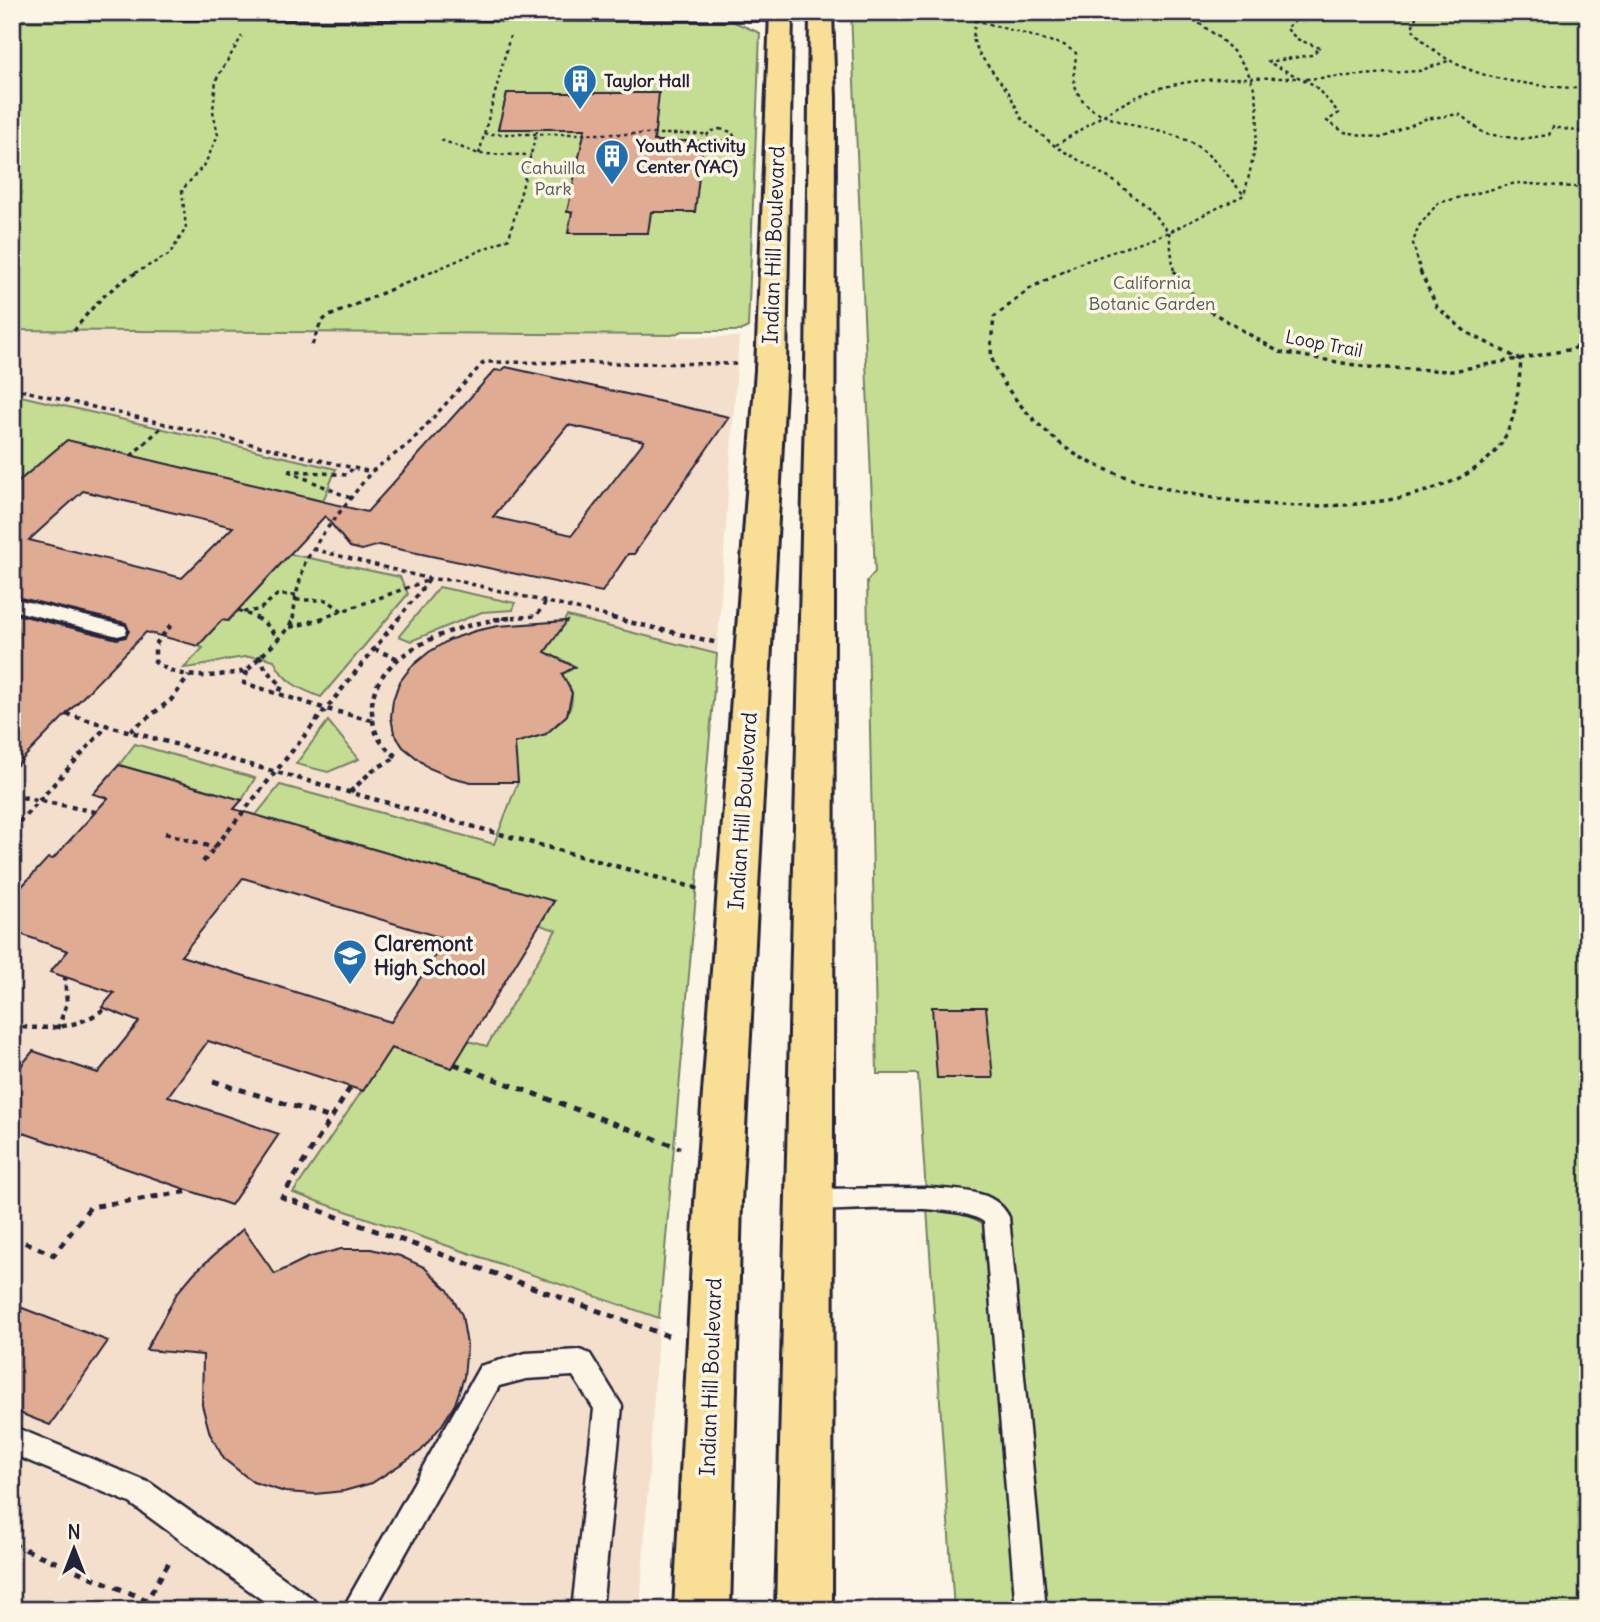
<svg xmlns="http://www.w3.org/2000/svg" width="1600" height="1622" viewBox="0 0 1600 1622" font-family="Delius,sans-serif">
	<rect width="100%" height="100%" fill="#fcf5e5"/>
	<filter id="ink" filterUnits="userSpaceOnUse"><feTurbulence type="fractalNoise" baseFrequency=".0143" numOctaves="2"/><feDisplacementMap in="SourceGraphic" scale="14" xChannelSelector="R" yChannelSelector="G"/><feConvolveMatrix kernelMatrix="1 2 1 2 8 2 1 2 1" color-interpolation-filters="sRGB"/></filter>
	<g filter="url(#ink)">
		<!-- built -->
		<path fill="#f3dfcc" d="M12,330L739,337L717,654L659,1318L640,1610H12Z"/>
		<!-- green -->
		<path fill="#c5dd93" stroke="#748067" stroke-width="2" d="M851,12H1588V1610H954L918,1074H877L867,581L875,572Z
			M12,20L734,22L760,33L748,327L740,331H683L672,335L12,330Z
			M12,394L336,469L323,501L67,440L12,487Z
			M290,554L400,577L408,594L321,697C300,689 283,682 274,660C244,650 215,666 184,668L203,648L198,646L222,620L228,621Z
			M439,587L515,603L513,610L482,612L411,641L399,636Z
			M567,616L717,654L659,1318L293,1193L391,1048L452,1068L468,1041L487,1046L556,930L540,925L554,901L256,815L280,785L494,844L518,782L513,744C537,736 574,726 572,694C572,688 565,680 562,674L575,666L545,652Z
			M328,721L359,759L328,772L296,764Z
			M135,744L255,778L242,800L119,765Z"/>
		<!-- building -->
		<path fill="#dfab93" stroke="#22223b" stroke-width="2" fill-rule="evenodd" d="M507,93H659L654,141H703L695,212H651L648,233H568L572,212H567L585,129H498Z
			M506,367L729,417L634,554H628L602,592L379,545L362,550L350,547L325,516L228,621L222,620L198,646L146,632L12,770V613L117,639L126,637L129,631L126,623L12,596V487L67,440L367,512L495,370L501,371ZM568,425L644,441L572,535L493,517ZM83,491L233,527L182,578L29,540Z
			M567,621L545,652L575,667L562,674L572,693L567,715L546,734L515,743L518,782H471L451,777L429,768L403,747L394,733L391,717L393,700L399,683L411,667L429,652L449,640L475,631L498,626Z
			M119,765L242,800L234,809L554,901L452,1068L391,1048L363,1091L208,1041L168,1096L279,1134L231,1205L12,1129V1077L33,1051L98,1073L139,1022L102,1007L114,993L50,972L68,951L12,931V897L48,858L53,859L108,798L93,794ZM243,878L446,939L391,1022L181,956Z
			M932,1007H986L993,1078H937Z
			M243,1229L275,1274L307,1258L341,1249H371L400,1256L424,1267L448,1290L462,1315L467,1345L464,1377L455,1404L442,1425L421,1451L372,1483L344,1491L315,1494L285,1492L253,1482L224,1459L210,1434L202,1405L203,1355L146,1350L177,1293L194,1273Z
			M12,1304L108,1341L50,1425L12,1410Z"/>
		<g fill="none" stroke-linecap="round" stroke-linejoin="round">
			<!-- service casing -->
			<g stroke="#22223b" stroke-width="5">
				<path id="service" d="M12,598L125,626L127,630L125,634L118,636L12,610Z
					M931,1188C958,1191 995,1188 1009,1217L1046,1610H1016L984,1222C956,1201 848,1211 810,1211L801,1208L797,1200L801,1192L810,1189Z
					M580,1350L590,1354L622,1406L602,1610H572L594,1409L573,1376L526,1379L499,1386L374,1610H342L480,1366L526,1353Z
					M12,1426L150,1483L313,1599L317,1610H276L130,1503L12,1454Z"/>
			</g>
			<!-- tertiary casing -->
			<g stroke="#22223b" stroke-width="6">
				<path id="tertiary" d="M69,12H831L832,14L829,19L821,20L80,18L72,17Z"/>
			</g>
			<!-- primary casing -->
			<g stroke="#22223b" stroke-width="6">
				<path id="primary" d="M770,12H792L786,370L741,1202L730,1610H674L695,1202L756,370Z
					M810,12H832L835,99L832,1610H776L806,370Z"/>
			</g>
			<!-- path-far3 -->
			<path stroke="#22223b" stroke-width="2.5" stroke-dasharray="3.5 3.5" stroke-linecap="butt" d="M976,12L973,39L980,55L1009,93L1022,119L1055,146L1117,183L1147,207L1169,232L1174,273
				M1307,12L1286,28L1297,39L1320,48L1311,55L1268,62L1314,85L1339,113L1327,121L1344,132L1382,138L1425,119L1459,114L1485,134L1521,139L1549,135L1553,127L1588,133
				M1422,12L1416,17L1412,28C1453,81 1526,85 1588,89
				M975,20L1064,45L1076,53C1076,63 1072,75 1075,85C1085,126 1155,125 1186,140C1210,151 1227,175 1244,195
				M1306,79L1419,71L1448,61
				M720,129L732,132L734,136L721,142L706,138L709,132Z
				M484,134H706
				M441,140L479,154L531,155
				M1056,145C1083,129 1111,108 1141,95C1188,75 1247,78 1297,78
				M479,154L510,36
				M135,273L170,254L186,228L182,190L205,164L218,135L213,111L216,80L242,36
				M429,273L509,238L537,131
				M1060,273L1078,264L1169,232L1244,195C1268,105 1268,61 1180,12
				M1421,273L1413,243L1418,227L1438,203L1516,183L1588,188"/>
			<!-- path-far2 -->
			<path stroke="#22223b" stroke-width="3.5" stroke-dasharray="4.5 4.5" stroke-linecap="butt" d="M1064,271L1029,289L994,317C993,332 988,350 994,365C1006,395 1052,442 1080,457C1172,509 1411,535 1492,455C1516,431 1518,392 1521,360L1466,332L1437,307L1420,271
				M1174,271L1203,307L1279,352L1367,367L1452,371L1573,349L1588,340
				M74,331C94,304 109,288 139,271
				M312,345L321,322L327,317L433,271
				M12,388L371,472
				M131,456L165,424
				M350,498L286,470L347,475L352,469
				M313,549L430,579L454,580L619,619
				M296,600H327L342,611
				M238,610L259,619
				M243,612L259,610L277,595H296
				M293,619L296,595L305,562L322,535L371,472L410,443L484,362L739,364
				M320,619L429,580
				M398,619L430,579
				M494,619L536,616L546,602"/>
			<!-- path-far1 -->
			<path stroke="#22223b" stroke-width="4.5" stroke-dasharray="5 5" stroke-linecap="butt" d="M256,618L263,621L278,638
				M612,618L718,643
				M171,625L155,645V662C183,682 215,676 247,671C261,653 285,638 294,618
				M290,627L325,618
				M374,649L398,659
				M259,655L266,670L282,686L278,695
				M247,671L244,683L326,709L372,720
				M66,714L699,889
				M130,731L171,700L189,676
				M350,792L373,770L397,757C379,743 374,735 372,712C368,651 463,622 510,618
				M12,795L96,812
				M12,830L107,726
				M165,833L215,848
				M203,862L399,618
				M12,1026C47,1030 77,1029 106,1008
				M58,1029L67,1003L65,977"/>
			<!-- path -->
			<path stroke="#22223b" stroke-width="5" stroke-dasharray="7 7" stroke-linecap="butt" d="M454,1064L680,1148
				M213,1081L331,1118
				M350,1088L282,1197L668,1336
				M12,1237L54,1255L90,1207L191,1191
				M12,1544L147,1600L172,1557
				M12,1608L15,1610"/>
			<!-- service -->
			<use href="#service" fill="#fcf5e5" fill-rule="evenodd"/>
			<!-- tertiary -->
			<use href="#tertiary" fill="#fcf5e5" fill-rule="evenodd"/>
			<!-- primary -->
			<use href="#primary" fill="#f9df96" fill-rule="evenodd"/>
		</g>
	</g>
	<!-- icons -->
	<defs>
		<g id="building-pin" transform="scale(1.75)"><path d="M0 17L-7.5 6A9.5 9.5 0 1 1 7.5 6Z" fill="#1f6fb2" stroke="#fcf5e5"/><path d="M-4-6H4V6H1V3H-1V6H-4ZM-2.5-4.3h1.7v1.8h-1.7ZM.8-4.3h1.7v1.8H.8ZM-2.5-1h1.7V.8h-1.7ZM.8-1h1.7V.8H.8Z" fill="#fff"/></g>
		<g id="school-pin" transform="scale(1.75)"><path d="M0 17L-7.5 6A9.5 9.5 0 1 1 7.5 6Z" fill="#1f6fb2" stroke="#fcf5e5"/><path d="M0-5L7-2L0 1L-7-2ZM-4 1L0 2.5L4 1V4Q0 6-4 4Z" fill="#fff"/></g>
	</defs>
	<g fill-rule="evenodd">
		<use href="#building-pin" x="580" y="81"/>
		<use href="#building-pin" x="612" y="156"/>
		<use href="#school-pin" x="350" y="956"/>
	</g>
	<g text-anchor="middle" stroke-width="7" stroke-linejoin="round" paint-order="stroke">
		<!-- far-poi labels -->
		<g font-size="18" font-weight="bold" fill="#22223b" stroke="#fcf5e5" text-anchor="start">
			<text x="604" y="87">Taylor Hall</text>
			<text x="636" y="152">Youth Activity<tspan x="636" dy="21">Center (YAC)</tspan></text>
		</g>
		<!-- far-park labels -->
		<g font-size="18" fill="#535a55" stroke="#fcf5e5">
			<text x="553" y="174">Cahuilla<tspan x="553" dy="21">Park</tspan></text>
			<text x="1152" y="289">California<tspan x="1152" dy="21">Botanic Garden</tspan></text>
		</g>
		<!-- far-street labels -->
		<g font-size="18" fill="#22223b" stroke="#fcf5e5">
			<text transform="translate(1324 344) rotate(11)" y="6">Loop Trail</text>
		</g>
		<!-- street labels -->
		<g font-size="21" fill="#22223b" stroke="#fcf5e5">
			<text transform="translate(774 245) rotate(-88)" y="7">Indian Hill Boulevard</text>
			<text transform="translate(743 811) rotate(-86)" y="7">Indian Hill Boulevard</text>
			<text transform="translate(711 1377) rotate(-88)" y="7">Indian Hill Boulevard</text>
		</g>
		<!-- poi labels -->
		<g font-size="21" font-weight="bold" fill="#22223b" stroke="#fcf5e5" text-anchor="start">
			<text x="374" y="951">Claremont<tspan x="374" dy="24">High School</tspan></text>
		</g>
	</g>
	<!-- margin -->
	<rect width="1600" height="1622" fill="none" stroke="#fcf5e5" stroke-width="42"/>
	<rect x="21" y="21" width="1558" height="1580" fill="none" stroke="#22223b" stroke-width="2.5" filter="url(#ink)"/>
	<!-- north arrow -->
	<g transform="translate(74 1549)" stroke="#fcf5e5" stroke-width="5" paint-order="stroke">
	<path d="M0-5L12 26L0 18L-12 26Z" fill="#22223b"/>
	<text y="-10" font-size="19" font-weight="bold" text-anchor="middle" fill="#22223b">N</text>
	</g>
</svg>
